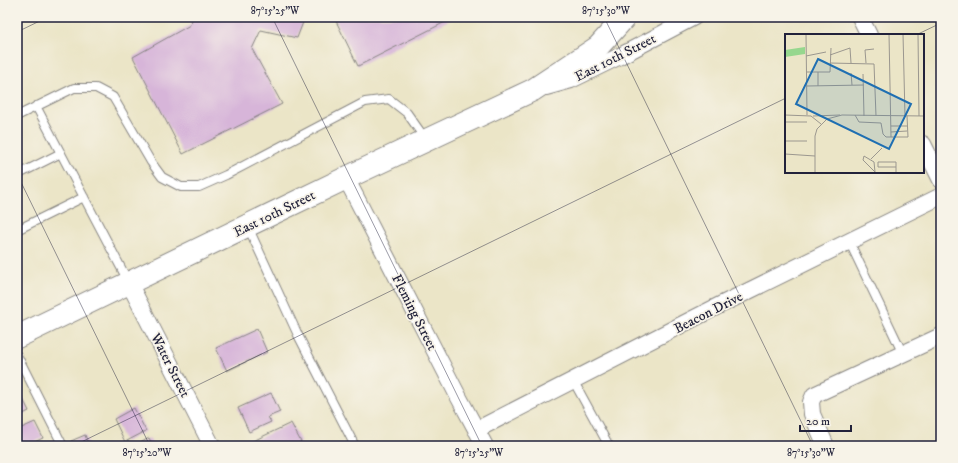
<svg xmlns="http://www.w3.org/2000/svg" width="958" height="463" viewBox="0 0 958 463" font-family="'IM FELL DW Pica',serif">
	<rect width="100%" height="100%" fill="#f7f3e8"/>
	<filter id="ink" filterUnits="userSpaceOnUse"><feTurbulence type="fractalNoise" baseFrequency=".025" numOctaves="2"/><feDisplacementMap in="SourceGraphic" scale="8" xChannelSelector="R" yChannelSelector="G"/><feConvolveMatrix kernelMatrix="1 2 1 2 8 2 1 2 1" color-interpolation-filters="sRGB"/></filter>
	<filter id="wash" filterUnits="userSpaceOnUse"><feTurbulence type="fractalNoise" baseFrequency=".012" numOctaves="4" result="noise"/><feDisplacementMap in="SourceGraphic" scale="16" xChannelSelector="R" yChannelSelector="G"/><feGaussianBlur stdDeviation="0.9" result="paint"/><feColorMatrix in="noise" values="0 0 0 0 0 0 0 0 0 0 0 0 0 0 0 0 0 1.4 0 .05"/><feComposite in="paint" operator="in"/></filter>
	<g filter="url(#wash)">
		<rect width="100%" height="100%" fill="#ebe5c7"/>
		<g id="blocks">
			<!-- building -->
			<path fill="#d7b5d9" d="M193,17H305L297,38L261,30L252,49L282,104L183,154L133,57L190,25Z
				M334,17H455L358,66Z
				M257,329L267,352L227,371L216,348Z
				M17,381L21,389L17,391Z
				M20,393L29,411L17,417V395Z
				M271,393L280,412L268,417L271,422L249,432L238,408Z
				M134,408L146,431L125,442L114,419Z
				M35,422L43,438L26,446H22L17,436V430Z
				M291,423L301,442L293,446H253L251,442Z
				M85,435L89,446H73L71,441Z
				M149,438L153,446H135Z"/>
		</g>
	</g>
	<g filter="url(#ink)">
		<use href="#blocks" fill-opacity="0" stroke="#868481" stroke-width="1"/>
		<g fill="none" stroke-linecap="round" stroke-linejoin="round">
			<!-- service casing -->
			<g stroke="#868481" stroke-width="10">
				<path id="service" d="M36,106L129,283
					M17,116L74,88H96L113,97L151,162L162,177L181,187H199L226,175L365,102L389,99L407,113L426,140
					M17,175L61,153
					M248,227L298,335L355,446
					M17,230L84,197
					M849,241L903,354
					M17,355L63,446
					M573,380L609,446"/>
			</g>
			<!-- minor casing -->
			<g stroke="#868481" stroke-width="18">
				<path id="minor" d="M860,17L869,35
					M546,87L571,80L620,56L694,17
					M923,144L941,180
					M346,178L457,394L485,446
					M129,283L212,446
					M476,430L718,306L941,196
					M826,446L812,414L811,402L814,395L941,336"/>
			</g>
			<!-- secondary casing -->
			<g stroke="#868481" stroke-width="24">
				<path id="secondary" d="M17,337L346,178L533,90L598,47L625,17"/>
			</g>
			<!-- service -->
			<use href="#service" stroke="#fff" stroke-width="8"/>
			<!-- minor -->
			<use href="#minor" stroke="#fff" stroke-width="16"/>
			<!-- secondary -->
			<use href="#secondary" stroke="#fff" stroke-width="22"/>
		</g>
	</g>
	<!-- ticks -->
	<path fill="none" stroke="#22223b" stroke-width="1" stroke-opacity="0.45" d="M272,17L482,446M604,17L813,446M936,17L941,28M17,32L48,17M916,35L941,23M17,174L150,446M73,446L786,98"/>
	<g text-anchor="middle" stroke-width="3.5" stroke-linejoin="round" paint-order="stroke">
		<!-- street labels -->
		<g font-size="14" fill="#22223b" stroke="#f7f3e8">
			<text transform="translate(615 57) rotate(-27)" y="5">East 10th Street</text>
			<text transform="translate(274 213) rotate(-26)" y="5">East 10th Street</text>
			<text transform="translate(415 312) rotate(63)" y="5">Fleming Street</text>
			<text transform="translate(708 312) rotate(-27)" y="5">Beacon Drive</text>
			<text transform="translate(171 365) rotate(63)" y="5">Water Street</text>
		</g>
	</g>
	<!-- overview -->
	<g transform="translate(785 34)">
		<rect width="139" height="139" fill="#ebe5c7"/>
		<path d="M20,13V20L0,23V16Z" fill="#96d78e"/>
		<path fill="none" stroke="#9b978f" stroke-width="1" d="M21,0L22,81M104,0L106,103M118,0L120,82M133,0L134,82M45,21L65,14L66,29M21,22L41,18M45,29L89,30L91,82M81,29L80,16L89,15M21,38H45L46,14M66,39L67,51M78,40L79,82M22,52L79,51M33,52V38M0,81L26,82L36,90M70,81L74,88L96,89L98,100L101,103H123L122,82M28,82L55,81M0,88H22M106,92H122M106,98L122,97M0,107H22M0,120L30,122M86,125L97,114M111,133H93V128H111V139M90,138L89,128L79,122L78,126L91,139M30,139V102L32,95L42,85L57,81L139,82"/>
		<path fill="#1f6fb2" fill-opacity="0.15" stroke="#1f6fb2" stroke-width="2" d="M33,25L126,70L104,115L11,70Z"/>
		<rect width="139" height="139" fill="none" stroke="#22223b" stroke-width="2"/>
	</g>
	<!-- margin -->
	<rect width="958" height="463" fill="none" stroke="#f7f3e8" stroke-width="44"/>
	<!-- scale -->
	<path d="M800 425v6h51v-6" fill="none" stroke="#22223b" stroke-width="2"/>
	<text x="806" y="425" font-size="12" fill="#22223b" stroke="#f7f3e8" stroke-width="3" paint-order="stroke">20 m</text>
	<rect x="22" y="22" width="914" height="419" fill="none" stroke="#22223b" stroke-width="1.5"/>
	<g font-size="10" text-anchor="middle" fill="#22223b">
		<text x="275" y="14">87°15'25"W</text>
		<text x="606" y="14">87°15'30"W</text>
		<text x="147" y="456">87°15'20"W</text>
		<text x="479" y="456">87°15'25"W</text>
		<text x="811" y="456">87°15'30"W</text>
	</g>
</svg>
